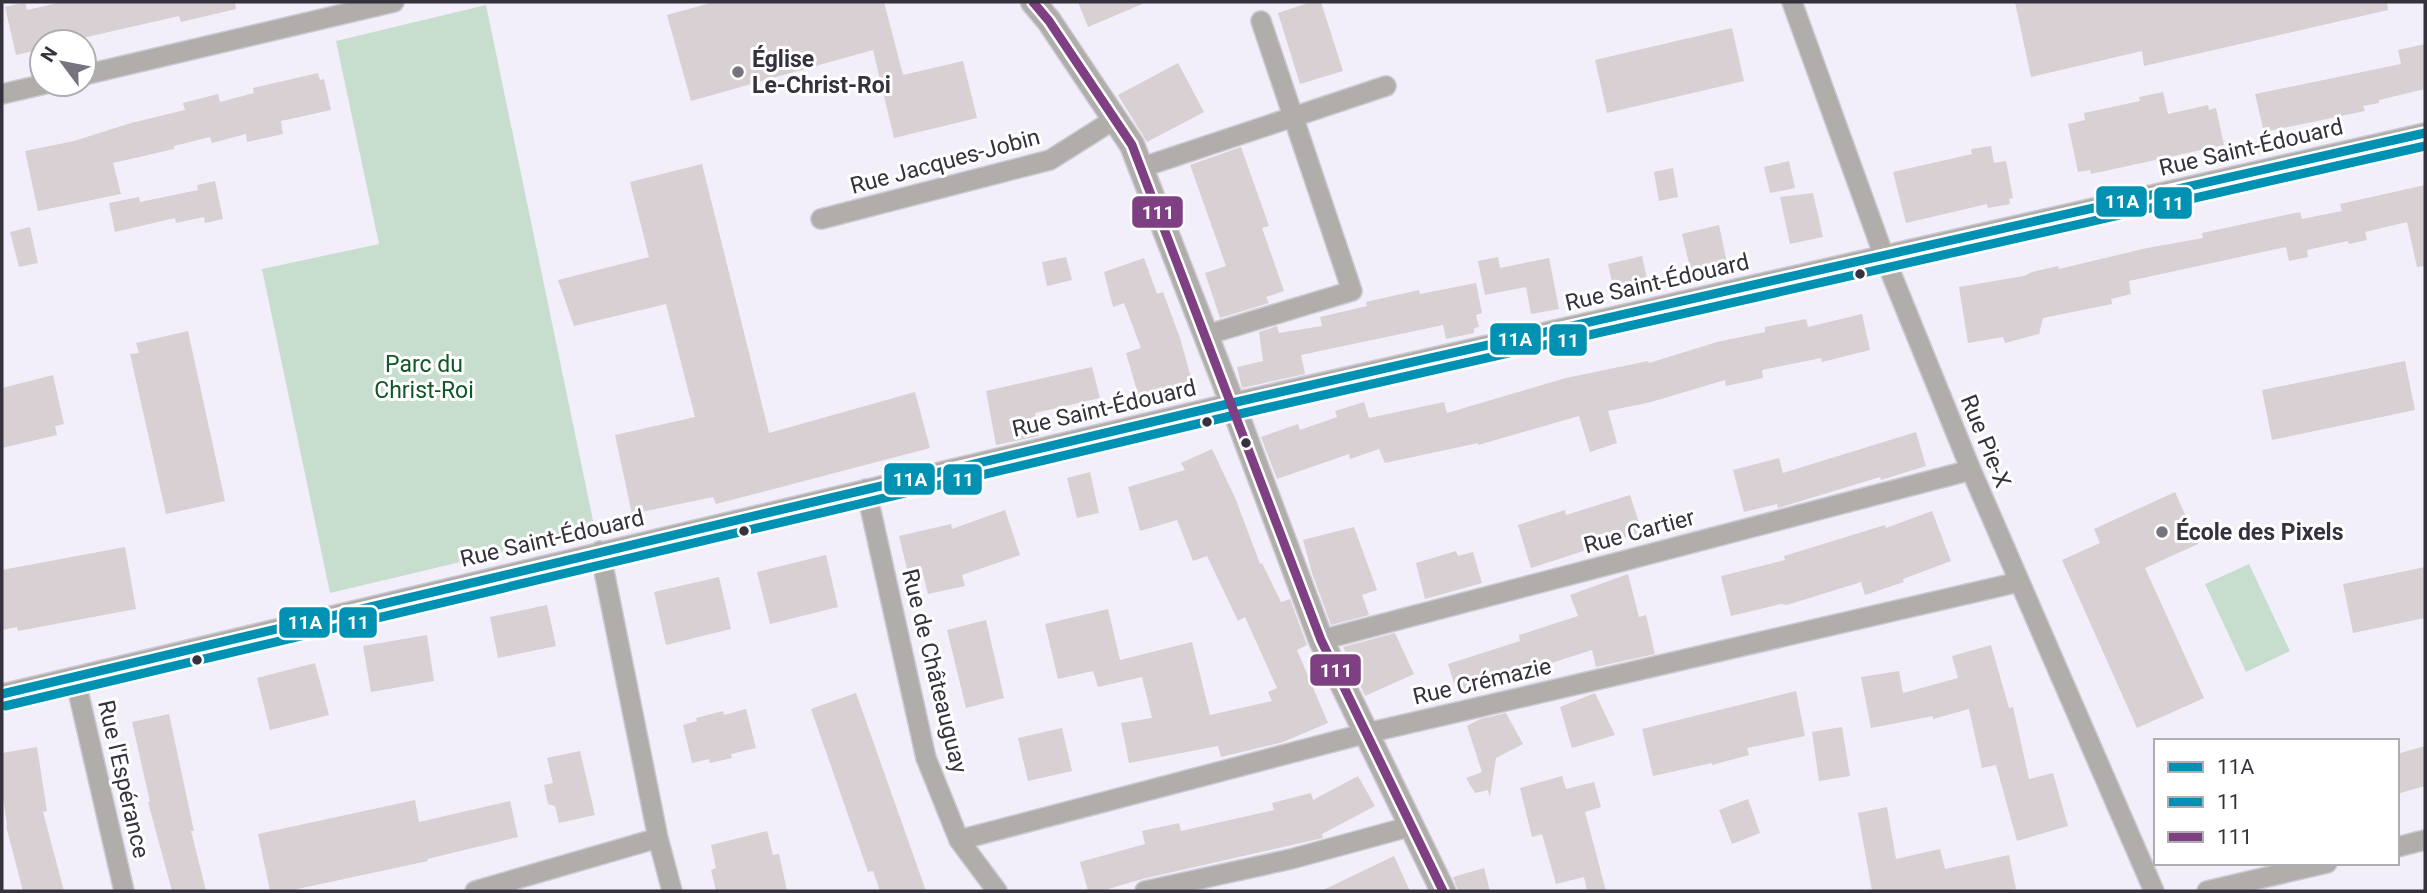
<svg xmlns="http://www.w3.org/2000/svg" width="2427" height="893" viewBox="0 0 2427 893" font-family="Roboto,sans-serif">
	<rect width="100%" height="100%" fill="#f2effa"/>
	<!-- green -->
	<path fill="#c7dece" d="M486,5L595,530L330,593L262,269L379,244L336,41Z
		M2249,564L2290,651L2246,672L2205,584Z"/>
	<!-- building -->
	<path fill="#d8d0d2" d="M25,2L27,10L62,2H235L236,9L181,22L179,16L65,42H42V49L16,55L5,7Z
		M714,2H884L903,75L963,61L977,118L894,138L873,50L691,101L667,15Z
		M1078,2H1147L1088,27Z
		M1311,2H1321L1343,71L1300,84L1278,13Z
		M2015,2H2387L2388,10L2144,66L2142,51L2031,77Z
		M1732,28L1744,81L1607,113L1595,60Z
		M2425,44V89L2379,100V103L2363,106L2365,111L2264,132L2255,94L2401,64L2398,50Z
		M1178,63L1204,112L1147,142L1118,95Z
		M318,73L320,80L324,79L331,110L281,121L283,134L247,142L246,134L212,143L210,137L174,146V149L113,163L121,194L38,211L25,151L74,141L131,123L185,110L183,103L218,94L220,102L254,93L253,88Z
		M2163,92L2168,114L2208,105L2209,110L2216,108L2224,145L2091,174L2090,170L2078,172L2068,124L2085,120L2084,113L2140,101L2139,97Z
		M1991,146L1994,163L2006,161L2013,198L2009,199L2010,204L1988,208L1987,204L1906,223L1893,172L1972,154L1971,149Z
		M1241,147L1269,226L1262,228L1284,291L1266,297L1269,303L1220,318L1205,273L1226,266L1190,165Z
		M1789,161L1795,188L1770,193L1764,167Z
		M702,164L769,433L915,392L930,448L716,504L713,497L632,514L615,435L695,417L666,304L574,326L558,280L649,257L630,182Z
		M1673,168L1678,197L1659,201L1654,172Z
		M215,181L223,219L205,223L204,217L176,223L175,218L115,232L109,203L139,197L140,202L198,190L197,185Z
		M2425,185V266L2417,267L2407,222L2365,232L2367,240L2349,244L2348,241L2307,250L2308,257L2289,261L2286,247L2129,281L2131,294L2111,299L2112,304L2043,318L2039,334L2005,343L2003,337L1968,343L1959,287L2024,276L2032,272L2058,266L2059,269L2147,248L2203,238L2202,233L2300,212L2302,219L2342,211L2340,204Z
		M1813,193L1823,237L1790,244L1780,197Z
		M1719,225L1727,263L1691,272L1682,234Z
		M30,227L38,263L19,267L10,232Z
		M1642,256L1649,288L1615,296L1608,264Z
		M1066,257L1072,280L1047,286L1042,262Z
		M1498,257L1500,268L1549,258L1559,309L1531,314L1526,287L1485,295L1478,261Z
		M1144,258L1157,294L1163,292L1180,338L1195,392L1142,408L1126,353L1141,348L1124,303L1113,307L1104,272Z
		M1476,283L1482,313L1476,315L1479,327L1474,328V333L1446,339L1443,325L1301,355L1305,374L1242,388L1237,367L1263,361L1259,332L1277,326L1279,333L1322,326L1320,317L1367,306L1366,302L1419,290L1420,294Z
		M1862,314L1870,350L1822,362L1821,358L1762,370L1763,378L1726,386L1725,380L1651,402L1608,411L1617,443L1590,452L1579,416L1478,445V443L1385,463L1379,449L1350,459L1349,454L1277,479L1261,437L1298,424L1300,430L1337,417L1335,411L1364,402L1369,418L1444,402L1447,413L1566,378L1648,361L1649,363L1717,342L1765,332V327L1806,319L1808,327Z
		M188,331L225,501L166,514L130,354L139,353L136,343Z
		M2405,361L2415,410L2272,440L2262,390Z
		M1092,367L1100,398L1035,413L1039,436L996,445L986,391Z
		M53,375L64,424L55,426L57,435L2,448V388Z
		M1916,432L1926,466L1881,480L1880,477L1778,508L1777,504L1744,512L1733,470L1779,458L1783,473Z
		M1212,449L1236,500L1260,564L1262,563L1281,602L1290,599L1307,645L1297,650L1328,723L1283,742L1221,757L1218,746L1129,763L1121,723L1152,718L1142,677L1098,687L1093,671L1058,679L1045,624L1108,609L1120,660L1192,642L1210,715L1272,701L1268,692L1277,688L1245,617L1238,621L1207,556L1193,561L1177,520L1140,531L1128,487L1185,470L1181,463Z
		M1090,472L1099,513L1077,518L1067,478Z
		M2175,492L2198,544L2145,568L2204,698L2137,728L2062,560L2100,543L2094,529Z
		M1630,495L1642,532L1531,568L1518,525L1565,510L1566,515Z
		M1005,510L1020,555L962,575L965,586L928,594L921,566L907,569L899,536L951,524L952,529Z
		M1932,511L1951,561L1903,579L1904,582L1865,595L1861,582L1787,605L1781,604L1731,616L1721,576L1785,560L1784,556L1885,525L1886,528Z
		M1354,527L1377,590L1362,595L1369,615L1331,625L1312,573L1303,540Z
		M125,547L136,609L18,631L17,627L2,630V570Z
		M1456,551L1458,556L1473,552L1482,583L1425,599L1416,563Z
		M826,555L838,607L770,624L757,572Z
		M2425,567V618L2353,633L2343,584Z
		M1628,574L1639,617L1646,615L1655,654L1596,667L1592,650L1457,693L1448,664L1520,641L1519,635L1578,616L1570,595Z
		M719,577L731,629L666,645L654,592Z
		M547,605L556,646L498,658L490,617Z
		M986,620L1004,698L966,708L947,630Z
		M1395,633L1414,674L1365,696L1343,647Z
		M427,635L434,681L371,692L363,646Z
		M1991,645L2009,708L2013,707L2029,779L2053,773L2068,826L2017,841L1996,765L1982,768L1969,709L1933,719V716L1871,728L1861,677L1899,671L1903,693L1958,678L1952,656Z
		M315,663L329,715L270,730L257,678Z
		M1796,691L1805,736L1747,748L1749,755L1712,765V763L1653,776L1642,729Z
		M856,693L926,891H880L873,871L868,872L811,709Z
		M1595,693L1615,735L1572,748L1560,707Z
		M746,709L756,748L731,754L732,758L710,763L709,759L692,763L683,725L697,721L696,718L723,711L724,715Z
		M1506,713L1523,744L1496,758L1490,797L1488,790L1475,793L1466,778L1482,772L1467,726L1480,719Z
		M169,714L194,831H191L206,891H172L148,802H150L132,722Z
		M1842,727L1850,776L1819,781L1812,732Z
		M1062,728L1072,771L1028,781L1018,738Z
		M2425,746V786L2397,794V754Z
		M37,747L47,811L43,812L64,891H23L6,826L7,825L2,790V753Z
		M580,751L595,815L559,823L555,806L548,804L544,785L553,783L547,758Z
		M1358,776L1375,806L1322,834L1323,838L1142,879L1102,891H1088L1080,862L1145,844L1142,831L1179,823L1181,831L1274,810L1272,803L1311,793L1313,800Z
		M1562,776L1566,789L1594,782L1601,807L1585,812L1606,891H1587L1584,877L1556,884L1542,834L1532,837L1520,788Z
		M1748,799L1760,833L1732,844L1719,810Z
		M415,800L419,822L510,801L518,837L427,859L428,861L288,891H270L258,834Z
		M1887,807L1896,859L1940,849L1945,869L2009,855L2016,889L2005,891H1872L1858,813Z
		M767,831L773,855L779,854L787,891H716L711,870L716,868L711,845Z
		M1394,856L1410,891H1321Z
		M1484,868L1490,891H1458L1453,877Z"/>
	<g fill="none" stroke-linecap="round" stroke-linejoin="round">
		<!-- minor casing -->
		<g stroke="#cdcad3" stroke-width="22">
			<path id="minor" d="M1792,2L1884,256L1971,470L2154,891
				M84,75L394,2
				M2,94L45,84
				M1140,168L1386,86
				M821,219L1050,160L1115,119
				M1206,335L1352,291L1261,21
				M866,489L926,758L959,840L997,891
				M600,551L658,838L672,891
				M1321,640L1971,470
				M75,678L124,891
				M2,694L1232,403L2425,133
				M959,840L1367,733L2019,582
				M2397,847L2425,840
				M475,891L658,838
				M1145,891L1291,859L1412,826
				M2207,891L2327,863"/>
		</g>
		<!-- tertiary casing -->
		<g stroke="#cdcad3" stroke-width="27">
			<path id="tertiary" d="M1033,2L1049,21L1132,145L1228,392L1321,640L1443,891"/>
		</g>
		<!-- minor -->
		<use href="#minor" stroke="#b0adab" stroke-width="19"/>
		<!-- tertiary -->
		<use href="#tertiary" stroke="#b0adab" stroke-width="24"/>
		<!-- bus-1 casing -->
		<g stroke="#fff" stroke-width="14">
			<path id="bus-1" d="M2,694L1232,403L2425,133"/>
		</g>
		<!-- bus-2 casing -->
		<g stroke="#fff" stroke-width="14">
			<path id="bus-2" d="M5,706L1235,415L2425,146"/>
		</g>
		<!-- bus-3 casing -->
		<g stroke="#fff" stroke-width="14">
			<path id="bus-3" d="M1033,2L1049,21L1132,145L1321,640L1443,891"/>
		</g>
		<!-- bus-1 -->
		<use href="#bus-1" stroke="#0091b3" stroke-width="9"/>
		<!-- bus-2 -->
		<use href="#bus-2" stroke="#0091b3" stroke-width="9"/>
		<!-- bus-3 -->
		<use href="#bus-3" stroke="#7e4082" stroke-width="9"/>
	</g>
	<!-- markers -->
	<g fill="#77747f" stroke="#fff" stroke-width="2.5">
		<circle cx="738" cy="72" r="7"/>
		<circle cx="2162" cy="532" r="7"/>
	</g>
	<g fill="#35313d" stroke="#fff" stroke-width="2.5">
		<circle cx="1860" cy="274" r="6"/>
		<circle cx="1207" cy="422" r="6"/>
		<circle cx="1246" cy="443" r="6"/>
		<circle cx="744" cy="531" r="6"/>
		<circle cx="197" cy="660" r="6"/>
	</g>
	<g text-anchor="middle" stroke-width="6" stroke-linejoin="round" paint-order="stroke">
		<!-- poi labels -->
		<g font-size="23" font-weight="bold" fill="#35313d" stroke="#fff" text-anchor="start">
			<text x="752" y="67">Église<tspan x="752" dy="26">Le-Christ-Roi</tspan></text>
			<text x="2176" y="540">École des Pixels</text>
		</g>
		<!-- street labels -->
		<g font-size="23" fill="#35313d" stroke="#fff">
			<text transform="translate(2251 147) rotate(-13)" y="8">Rue Saint-Édouard</text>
			<text transform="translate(945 161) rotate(-15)" y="8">Rue Jacques-Jobin</text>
			<text transform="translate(1657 282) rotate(-13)" y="8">Rue Saint-Édouard</text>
			<text transform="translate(1104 408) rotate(-13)" y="8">Rue Saint-Édouard</text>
			<text transform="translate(1986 441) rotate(68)" y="8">Rue Pie-X</text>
			<text transform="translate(1639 531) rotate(-15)" y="8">Rue Cartier</text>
			<text transform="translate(552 538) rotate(-13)" y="8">Rue Saint-Édouard</text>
			<text transform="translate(935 671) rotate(76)" y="8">Rue de Châteauguay</text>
			<text transform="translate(1482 681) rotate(-13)" y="8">Rue Crémazie</text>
			<text transform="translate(124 779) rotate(77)" y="8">Rue l'Espérance</text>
		</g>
		<!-- park labels -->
		<g font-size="23" fill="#105826" stroke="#fff">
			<text x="424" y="372">Parc du<tspan x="424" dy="26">Christ-Roi</tspan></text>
		</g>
	</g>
	<g stroke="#fff" stroke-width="2.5">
		<rect x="2095" y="185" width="53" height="33" rx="7" fill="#0091b3"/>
		<rect x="2153" y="186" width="40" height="34" rx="7" fill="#0091b3"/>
		<rect x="1131" y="195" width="53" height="34" rx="7" fill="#7e4082"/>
		<rect x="1489" y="322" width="53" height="34" rx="7" fill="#0091b3"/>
		<rect x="1548" y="323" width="40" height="34" rx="7" fill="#0091b3"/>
		<rect x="883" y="462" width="53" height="34" rx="7" fill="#0091b3"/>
		<rect x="942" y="463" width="41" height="33" rx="7" fill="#0091b3"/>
		<rect x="278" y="606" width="53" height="33" rx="7" fill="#0091b3"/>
		<rect x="338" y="606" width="40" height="33" rx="7" fill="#0091b3"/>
		<rect x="1309" y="653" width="53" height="34" rx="7" fill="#7e4082"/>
	</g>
	<g font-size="19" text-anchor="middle" font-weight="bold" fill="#fff">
		<text x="2122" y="208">11A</text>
		<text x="2173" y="210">11</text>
		<text x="1158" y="219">111</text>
		<text x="1515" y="346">11A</text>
		<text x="1568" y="347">11</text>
		<text x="910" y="486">11A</text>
		<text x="963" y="486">11</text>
		<text x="305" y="629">11A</text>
		<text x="358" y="629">11</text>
		<text x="1336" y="677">111</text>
	</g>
	<!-- border -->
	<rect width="2427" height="893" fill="none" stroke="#35313d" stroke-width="7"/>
	<!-- legend -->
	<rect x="2154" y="739" width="245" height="126" fill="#ffffff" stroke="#aeadb1" stroke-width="2"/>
	<rect x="2168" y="762" width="35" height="10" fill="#0091b3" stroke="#aeadb1" stroke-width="2"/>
	<text x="2217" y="774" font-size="21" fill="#35313d">11A</text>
	<rect x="2168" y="797" width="35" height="10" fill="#0091b3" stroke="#aeadb1" stroke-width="2"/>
	<text x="2217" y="809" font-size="21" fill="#35313d">11</text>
	<rect x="2168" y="832" width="35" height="10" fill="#7e4082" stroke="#aeadb1" stroke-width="2"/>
	<text x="2217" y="844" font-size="21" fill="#35313d">111</text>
	<!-- north arrow -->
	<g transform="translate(63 63) rotate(302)"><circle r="33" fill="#ffffff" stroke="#aeadb1" stroke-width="2"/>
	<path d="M0-5L12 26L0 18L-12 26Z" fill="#77747f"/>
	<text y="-10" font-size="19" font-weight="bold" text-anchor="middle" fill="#35313d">N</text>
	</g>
</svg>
